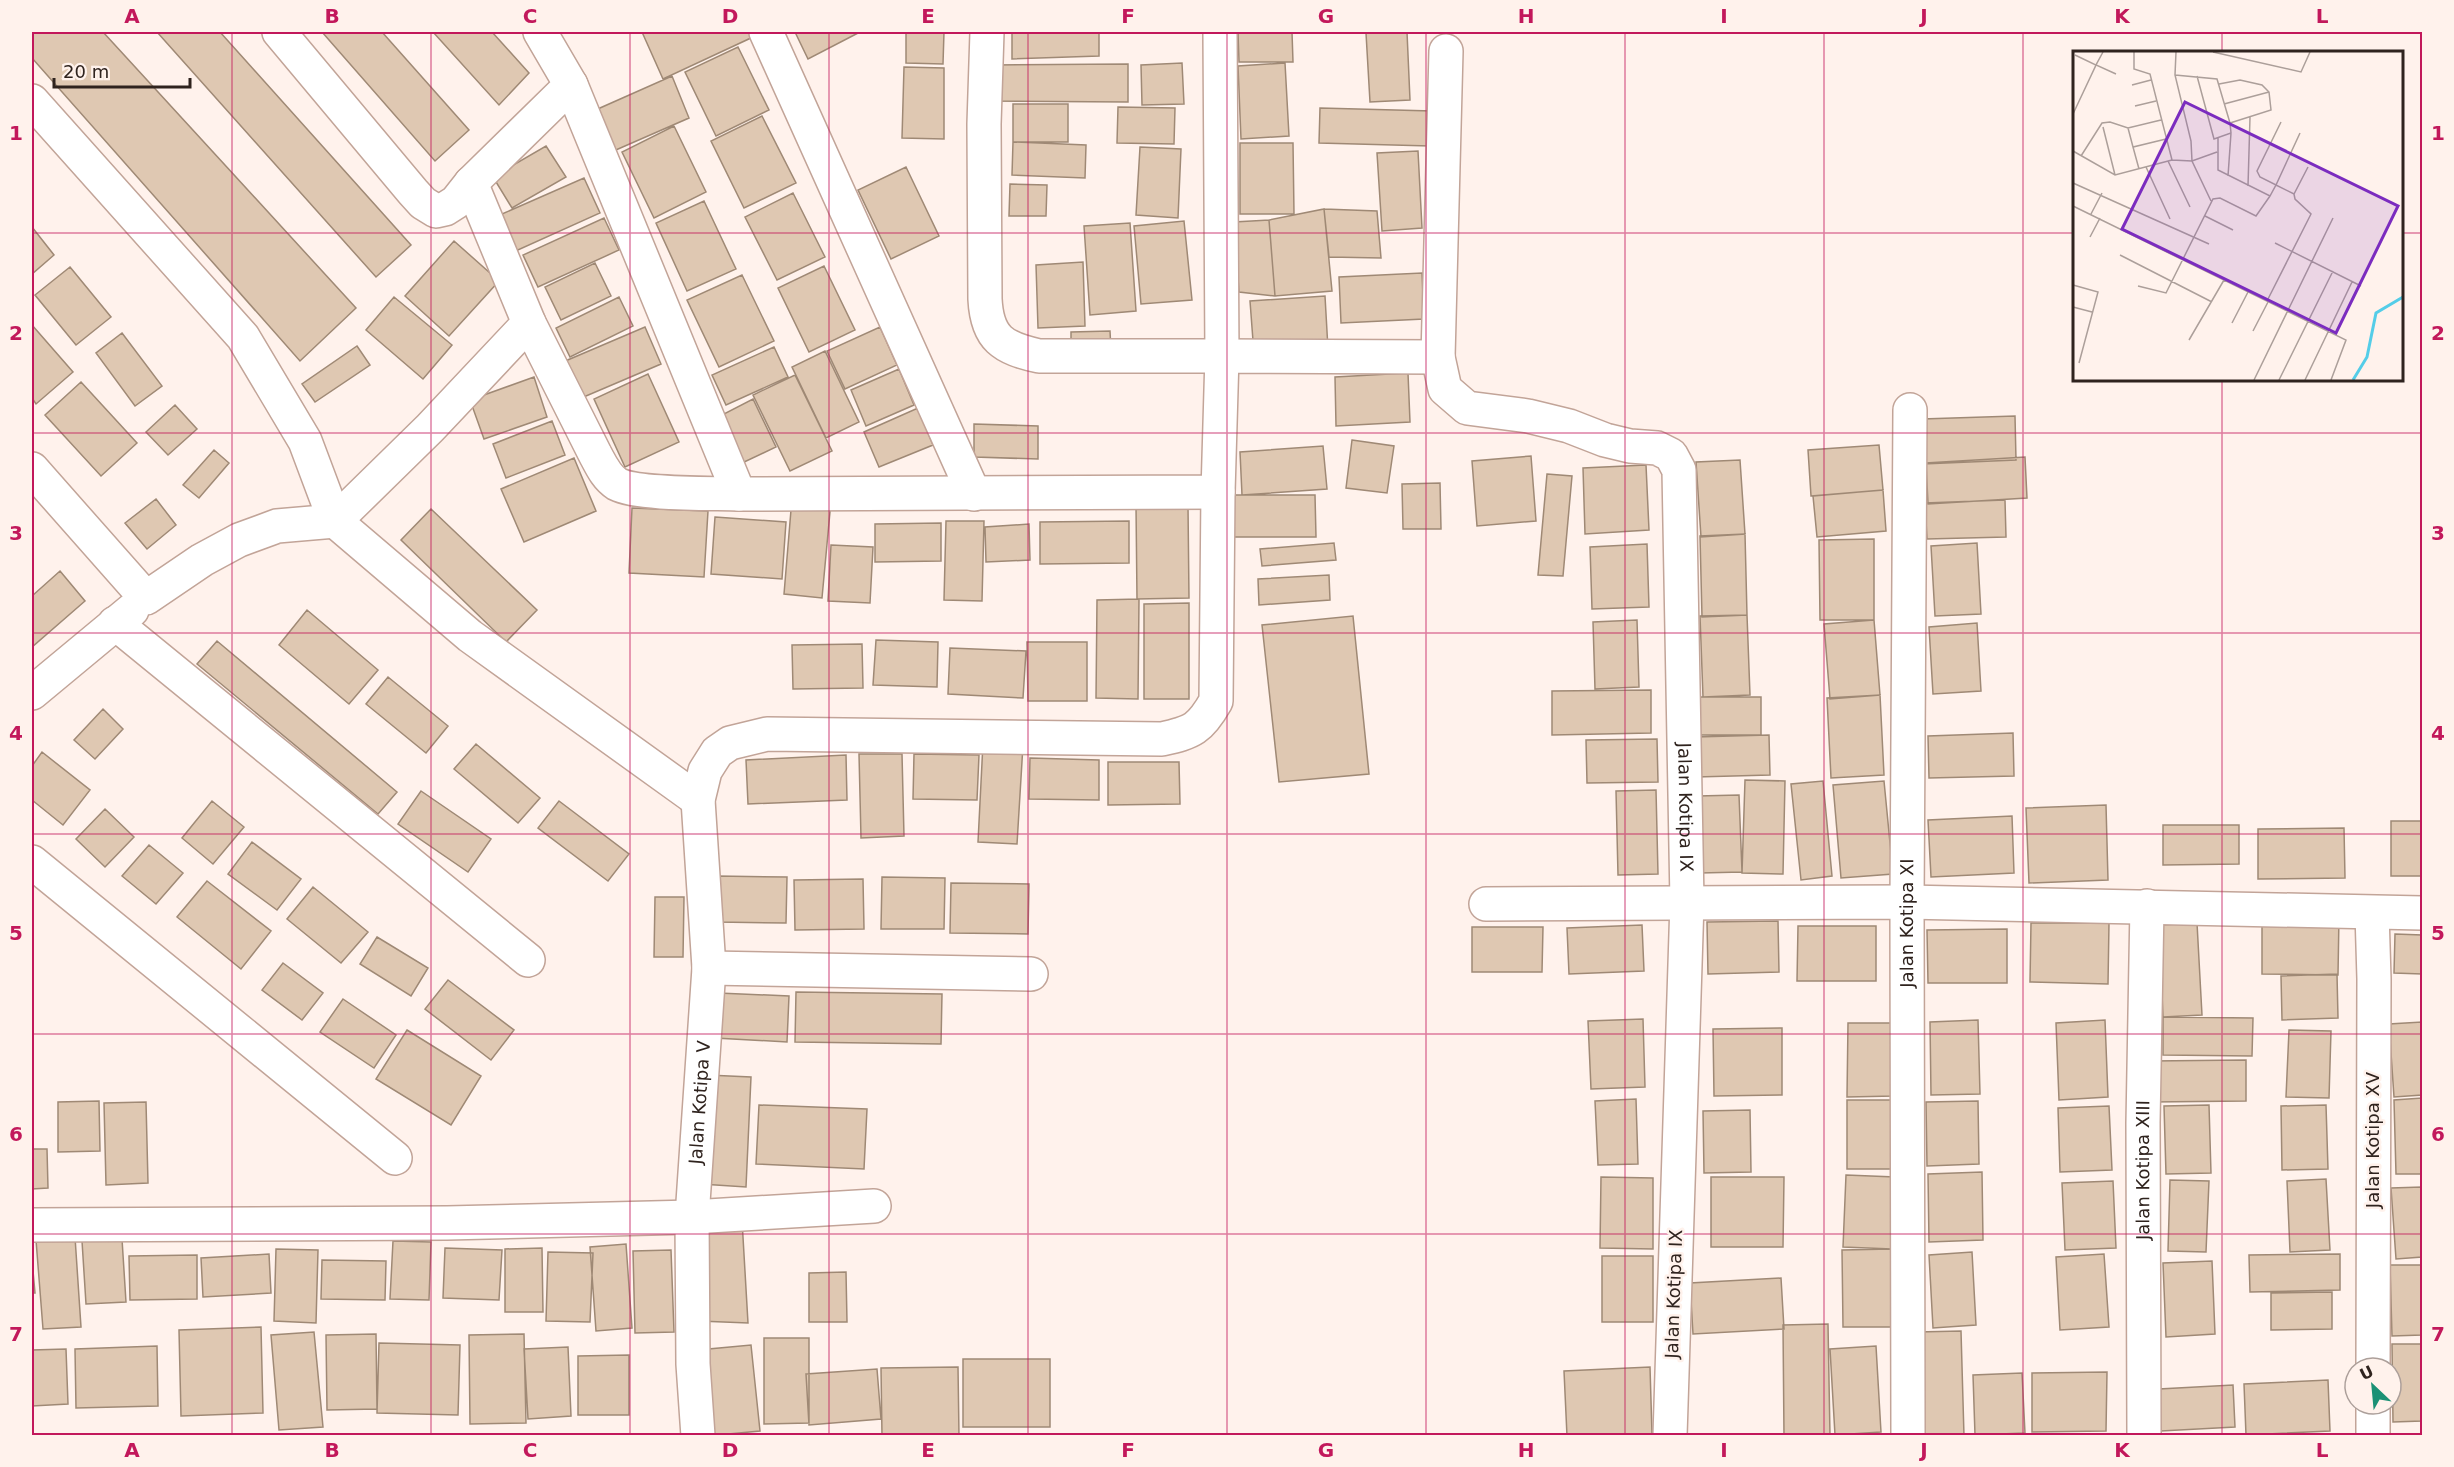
<svg xmlns="http://www.w3.org/2000/svg" width="2454" height="1467" viewBox="0 0 2454 1467" font-family="'DejaVu Sans',sans-serif">
	<rect width="100%" height="100%" fill="#fff2ec"/>
	<!-- building -->
	<path fill="#dfc8b2" stroke="#9f8975" stroke-width="1.5" d="M32,32H103L356,308L300,361L32,58Z
		M157,32H220L411,245L376,277Z
		M322,32H382L469,130L435,161Z
		M433,32H492L529,73L499,105Z
		M642,32H751L753,37L663,79Z
		M795,32H860L808,59Z
		M906,32H944L943,64L906,63Z
		M1012,32H1099V56L1012,59Z
		M1238,32H1292L1293,62H1239Z
		M1407,32L1410,100L1370,102L1366,33Z
		M738,47L769,110L716,136L685,72Z
		M1182,63L1184,104L1142,105L1141,65Z
		M1285,63L1289,136L1241,139L1238,66Z
		M1128,64V102L991,101L992,65Z
		M904,67L944,68V139L902,138Z
		M672,76L689,118L609,153L591,112Z
		M1013,104H1068V142H1013Z
		M1118,107L1175,108L1174,144L1117,143Z
		M1320,108L1432,111L1430,146L1319,143Z
		M762,116L796,183L744,208L711,141Z
		M674,126L706,192L654,218L622,152Z
		M1013,142L1086,145L1085,178L1012,175Z
		M1240,143H1293L1294,214H1240Z
		M546,146L566,177L512,208L493,177Z
		M1140,147L1181,149L1178,218L1136,215Z
		M1418,151L1422,228L1382,231L1377,153Z
		M906,167L939,236L891,259L858,190Z
		M584,178L600,213L509,254L493,218Z
		M1010,184L1047,185L1046,216H1009Z
		M793,193L825,257L777,280L745,217Z
		M704,201L736,269L687,291L656,223Z
		M1324,209L1332,291L1275,296L1269,220Z
		M1324,209L1377,211L1381,258L1329,257Z
		M604,218L619,250L538,287L523,255Z
		M1269,220L1275,296L1239,292L1234,222Z
		M1184,221L1192,300L1141,304L1134,226Z
		M1130,223L1136,311L1090,315L1084,226Z
		M32,227L54,255L32,274Z
		M454,241L499,281L449,336L405,296Z
		M1083,262L1085,326L1038,328L1036,265Z
		M595,263L611,296L561,320L545,287Z
		M824,266L855,330L809,352L778,288Z
		M70,267L111,317L76,345L35,295Z
		M1422,273L1424,319L1341,323L1339,277Z
		M742,275L774,341L719,367L687,300Z
		M1325,296L1328,349L1254,354L1250,301Z
		M394,297L452,345L423,379L366,330Z
		M619,297L633,326L570,357L556,328Z
		M32,325L73,372L36,404L32,398Z
		M645,327L661,364L579,399L563,362Z
		M880,327L897,365L845,389L827,351Z
		M1110,331L1111,350L1071,352V332Z
		M122,333L162,386L135,406L96,353Z
		M357,346L370,365L315,402L302,384Z
		M774,347L788,377L726,405L712,375Z
		M825,351L859,422L826,438L792,367Z
		M899,369L914,405L866,426L851,390Z
		M1408,373L1410,422L1336,426L1335,377Z
		M648,374L679,442L625,467L594,399Z
		M795,375L832,451L790,471L753,395Z
		M534,377L547,417L484,439L470,400Z
		M81,382L137,443L101,476L45,415Z
		M753,399L776,447L740,464L718,417Z
		M175,405L197,429L168,455L146,432Z
		M918,408L933,445L879,467L864,432Z
		M2015,416L2016,460L1923,464L1922,419Z
		M552,421L565,455L506,478L493,444Z
		M974,424L1038,426V459L974,457Z
		M1352,440L1394,446L1387,493L1346,488Z
		M1879,445L1883,490L1811,496L1808,450Z
		M1323,446L1327,489L1242,495L1240,452Z
		M214,450L229,463L199,498L183,485Z
		M1531,456L1536,521L1477,526L1472,461Z
		M2025,457L2027,498L1928,504L1926,463Z
		M574,458L596,511L524,542L501,489Z
		M1740,460L1745,534L1701,537L1696,462Z
		M1646,465L1649,530L1585,534L1583,468Z
		M1547,474L1572,476L1563,576L1538,575Z
		M1440,483L1441,529H1403L1402,484Z
		M1883,490L1886,531L1817,537L1813,496Z
		M1220,495H1315L1316,537H1220Z
		M792,498L831,501L822,598L784,594Z
		M156,499L176,525L147,549L125,523Z
		M2005,500L2006,537L1927,539L1925,503Z
		M1136,506H1188L1189,598L1137,599Z
		M632,508L708,511L704,577L629,573Z
		M431,509L537,610L506,642L401,540Z
		M715,517L786,522L782,579L711,574Z
		M946,521H984L982,601L944,600Z
		M1129,521V563L1040,564V522Z
		M941,523V561L875,562V524Z
		M1029,524L1030,560L986,562L985,527Z
		M1745,534L1747,615L1702,617L1700,536Z
		M1874,539V620H1820L1819,540Z
		M1334,543L1336,560L1262,566L1260,549Z
		M1977,543L1981,614L1935,616L1931,546Z
		M1647,544L1649,607L1592,609L1590,547Z
		M831,545L873,547L870,603L828,601Z
		M60,571L85,601L32,647V596Z
		M1329,575L1330,600L1259,605L1258,579Z
		M1139,599L1138,699L1096,698L1097,600Z
		M1189,603V699H1144V604Z
		M307,610L378,670L349,704L279,645Z
		M1747,615L1750,695L1703,697L1700,616Z
		M1353,616L1369,774L1279,782L1262,625Z
		M1637,620L1639,687L1595,689L1593,622Z
		M1874,620L1880,695L1830,699L1824,624Z
		M1977,623L1981,691L1933,694L1929,627Z
		M876,640L938,642L937,687L873,685Z
		M217,641L397,792L378,814L197,664Z
		M1027,642H1087V701H1028Z
		M862,644L863,688L793,689L792,645Z
		M950,648L1026,651L1023,698L948,694Z
		M388,677L448,726L426,753L366,704Z
		M1651,690V733L1552,735V691Z
		M1880,695L1884,775L1831,778L1827,698Z
		M1696,697H1761V735H1696Z
		M103,709L123,729L95,759L74,740Z
		M2013,733L2014,776L1929,778L1928,736Z
		M1769,735L1770,775L1696,777L1695,737Z
		M1657,739L1658,782L1587,783L1586,740Z
		M983,743L1023,745L1017,844L978,842Z
		M476,744L540,798L518,823L454,769Z
		M42,752L90,790L63,825L32,800V766Z
		M859,754H902L904,836L861,838Z
		M914,754L979,755L977,800L913,799Z
		M846,755L847,800L748,804L746,760Z
		M1030,758L1099,760V800L1029,799Z
		M1108,762H1179L1180,804L1108,805Z
		M1745,780L1785,781L1783,874L1742,873Z
		M1823,781L1832,876L1801,880L1791,784Z
		M1884,781L1893,874L1841,878L1833,785Z
		M1656,790L1658,874L1618,875L1616,791Z
		M421,791L491,839L468,872L398,824Z
		M1739,795L1742,872L1700,873L1698,796Z
		M212,801L244,827L213,864L182,838Z
		M559,801L629,854L608,881L538,828Z
		M2106,805L2108,880L2029,883L2026,808Z
		M105,809L134,837L105,867L76,839Z
		M2012,816L2014,873L1931,877L1928,820Z
		M2391,821H2422V876H2391Z
		M2163,825H2239V864L2163,865Z
		M2344,828L2345,878L2258,879V829Z
		M252,842L301,879L277,910L228,874Z
		M149,845L183,873L156,904L122,876Z
		M717,876L787,877L786,923L717,922Z
		M882,877L945,878L944,929H881Z
		M863,879L864,929L795,930L794,880Z
		M207,881L271,931L241,969L177,917Z
		M951,883L1029,884L1028,934L950,933Z
		M313,887L368,932L341,963L287,919Z
		M655,897H684L683,957H654Z
		M2262,915L2339,916L2338,975L2262,974Z
		M1778,921L1779,972L1708,974L1707,922Z
		M2031,923H2109L2108,984L2030,982Z
		M2197,923L2202,1015L2163,1017L2159,925Z
		M1642,925L1644,971L1569,974L1567,928Z
		M1798,926H1876V981H1797Z
		M1472,927H1543L1542,972H1472Z
		M2007,929V983H1928L1927,930Z
		M2395,934L2422,935V974L2394,973Z
		M377,937L428,968L411,996L360,964Z
		M283,963L323,993L302,1020L262,990Z
		M2337,974L2338,1018L2282,1020L2281,976Z
		M448,980L514,1030L491,1060L425,1009Z
		M796,992L942,994L941,1044L795,1042Z
		M718,993L789,996L787,1042L715,1038Z
		M343,999L396,1035L374,1068L320,1032Z
		M2163,1017L2253,1018L2252,1056L2163,1055Z
		M1643,1019L1645,1087L1591,1089L1588,1021Z
		M1978,1020L1980,1094L1931,1095L1930,1022Z
		M2105,1020L2108,1097L2059,1100L2056,1023Z
		M2422,1022V1095L2394,1097L2389,1024Z
		M1848,1023H1895L1894,1096L1847,1097Z
		M1782,1028V1095L1714,1096L1713,1029Z
		M407,1030L481,1076L451,1125L376,1079Z
		M2289,1030L2331,1031L2329,1098L2286,1097Z
		M2246,1060V1101L2151,1102V1061Z
		M707,1075L751,1077L746,1187L701,1184Z
		M2422,1098V1174H2396L2394,1100Z
		M1636,1099L1638,1164L1598,1165L1595,1101Z
		M1847,1100H1898V1169H1847Z
		M99,1101L100,1151L58,1152V1102Z
		M1978,1101L1979,1164L1927,1166L1926,1102Z
		M146,1102L148,1183L106,1185L104,1103Z
		M759,1105L867,1109L864,1169L756,1164Z
		M2209,1105L2211,1173L2166,1174L2164,1106Z
		M2326,1105L2328,1169L2282,1170L2281,1106Z
		M2109,1106L2112,1170L2060,1172L2058,1108Z
		M1750,1110L1751,1172L1704,1173L1703,1111Z
		M32,1149H47L48,1188L32,1189Z
		M1982,1172L1983,1240L1929,1242L1928,1174Z
		M1846,1175L1895,1177L1892,1249L1843,1247Z
		M1601,1177L1653,1178V1249L1600,1248Z
		M1711,1177H1784L1783,1247H1711Z
		M2326,1179L2330,1250L2290,1252L2287,1181Z
		M2170,1180L2209,1181L2206,1252L2168,1251Z
		M2113,1181L2116,1248L2065,1250L2062,1183Z
		M2422,1187V1257L2396,1259L2391,1188Z
		M702,1220H742L748,1323L699,1321Z
		M75,1237L81,1327L43,1329L36,1240Z
		M122,1239L126,1302L86,1304L82,1241Z
		M393,1241L431,1242L429,1300L390,1299Z
		M626,1244L632,1328L596,1331L590,1247Z
		M445,1248L502,1250L499,1300L443,1298Z
		M542,1248L543,1312H505V1249Z
		M276,1249L318,1250L316,1323L274,1321Z
		M1892,1249L1894,1327H1843L1842,1250Z
		M671,1250L674,1332L635,1333L633,1251Z
		M548,1252L593,1253L590,1322L546,1321Z
		M1972,1252L1976,1325L1933,1328L1929,1255Z
		M269,1254L271,1293L203,1297L201,1258Z
		M2104,1254L2109,1327L2060,1330L2056,1257Z
		M2340,1254V1290L2250,1292L2249,1255Z
		M197,1255V1299L130,1300L129,1256Z
		M1602,1256H1653V1322H1602Z
		M32,1260L35,1293H32Z
		M322,1260L386,1261L385,1300L321,1299Z
		M2212,1261L2215,1334L2166,1337L2163,1263Z
		M2390,1265H2422V1335L2392,1336Z
		M846,1272L847,1322H809V1273Z
		M1781,1278L1784,1329L1693,1334L1690,1283Z
		M2332,1292V1329L2271,1330V1293Z
		M1828,1324L1830,1436H1784L1783,1325Z
		M261,1327L263,1413L181,1416L179,1330Z
		M1961,1331L1964,1436H1921L1917,1332Z
		M314,1332L323,1427L279,1430L271,1335Z
		M376,1334L377,1409L327,1410L326,1335Z
		M524,1334L526,1423L470,1424L469,1335Z
		M764,1338H809V1423L764,1424Z
		M379,1343L460,1345L458,1415L377,1413Z
		M2392,1344H2422V1421L2393,1422Z
		M751,1345L760,1431L707,1436L698,1350Z
		M157,1346L158,1406L76,1408L75,1349Z
		M1876,1346L1881,1432L1835,1435L1830,1349Z
		M568,1347L571,1416L528,1419L524,1349Z
		M66,1349L68,1404L32,1406V1350Z
		M629,1355V1415H578V1356Z
		M963,1359H1050V1427H963Z
		M958,1367L959,1436H882L881,1368Z
		M1650,1367L1652,1434L1567,1436L1564,1371Z
		M877,1369L881,1419L809,1425L806,1374Z
		M2107,1372L2106,1431L2032,1432V1373Z
		M2022,1373L2025,1433L1975,1435L1973,1375Z
		M2328,1380L2330,1431L2246,1435L2244,1384Z
		M2233,1385L2235,1427L2161,1431L2159,1389Z"/>
	<g fill="none" stroke-linecap="round" stroke-linejoin="round">
		<!-- street casing -->
		<g stroke="#c2a498" stroke-width="36">
			<g id="street">
				<path d="M279,32L413,192L423,203L436,211L445,209L456,202L471,183L571,85L540,32"/>
				<path d="M766,32L974,494"/>
				<path d="M987,32L984,124L985,299C987,339 1003,348 1039,356H1222L1220,32"/>
				<path d="M571,85L739,494"/>
				<path d="M32,101L243,337L305,441L335,521L470,636L698,800"/>
				<path d="M471,183L529,323L595,454C601,465 606,477 617,484C638,495 712,493 739,494L1218,492L1222,356L1438,357L1446,51"/>
				<path id="s1" d="M1438,357L1445,389L1467,408L1528,416L1569,426L1605,440L1630,446L1657,448L1671,455L1679,470L1687,902L1670,1436"/>
				<path d="M32,469L146,598L202,560L239,540L277,526L335,521L430,428L529,323"/>
				<path d="M115,623L528,960"/>
				<path d="M32,693L132,610"/>
				<path d="M32,862L395,1158"/>
				<path d="M1486,904L1907,902L2422,913"/>
				<path d="M2372,913L2374,979L2373,1368"/>
				<path d="M709,968L1031,974"/>
				<path d="M32,1225L447,1223L692,1217L874,1206"/>
				<path id="s2" d="M698,1436L693,1364L692,1217L709,968L698,800L705,771L717,752L730,743L767,734L1162,739C1193,732 1200,729 1216,701L1218,492"/>
				<path id="s3" d="M1908,1436L1907,902L1910,410"/>
				<path id="s4" d="M2144,1436L2143,1123L2147,906"/>
				<path d="M2373,1436V1404"/>
			</g>
		</g>
		<!-- street -->
		<use href="#street" stroke="#fff" stroke-width="33"/>
	</g>
	<!-- grid -->
	<path fill="none" stroke="#c2185b" stroke-width="1.5" stroke-opacity="0.55" d="M232,32V1436M431,32V1436M630,32V1436M829,32V1436M1028,32V1436M1227,32V1436M1426,32V1436M1625,32V1436M1824,32V1436M2023,32V1436M2222,32V52M32,233H2074M2402,233H2422M2222,380V1436M32,433H2422M32,633H2422M32,834H2422M32,1034H2422M32,1234H2422"/>
	<g text-anchor="middle" stroke-width="5" stroke-linejoin="round" paint-order="stroke">
		<!-- street labels -->
		<g font-size="18" fill="#2f231e" stroke="#fff2ec">
			<text dy="6" stroke="none"><textPath href="#s1" startOffset="627">Jalan Kotipa IX</textPath></text>
			<text dy="6" stroke="none"><textPath href="#s3" startOffset="513">Jalan Kotipa XI</textPath></text>
			<text dy="6" stroke="none"><textPath href="#s2" startOffset="334">Jalan Kotipa V</textPath></text>
			<text transform="translate(2373 1140) rotate(-90)" y="6">Jalan Kotipa XV</text>
			<text dy="6" stroke="none"><textPath href="#s4" startOffset="266">Jalan Kotipa XIII</textPath></text>
			<text transform="translate(1674 1294) rotate(-88)" y="6">Jalan Kotipa IX</text>
		</g>
	</g>
	<!-- overview -->
	<g transform="translate(2073 51)">
		<rect width="330" height="330" fill="#fff2ec"/>
		<path fill="none" stroke="#54cde8" stroke-width="3" d="M280,329L294,306L303,262L330,246"/>
		<path fill="none" stroke="#ac9f9a" stroke-width="1.5" d="M30,1L23,14L43,23M61,1V18L77,23L99,109L119,110L144,101M103,1L102,24L118,90L119,110L138,150M140,1L228,21L237,1M102,24L144,28L157,72L198,59L196,41L189,34L167,29L146,33M124,25L141,88L158,82L157,72M59,34L78,29M151,53L196,41M62,55L83,50M0,63L23,14L2,4M208,71L184,120L187,126L203,134L227,82M30,76L42,124M55,77L60,96L93,88M145,87V119L197,145L203,134L221,143L235,116M60,96L66,118M0,100L42,124L99,109M8,105L29,72L37,71L55,77L88,69M95,110L117,156M73,116L97,168M155,125L158,82M0,132L136,193M175,135L177,66M0,155L273,289L258,329M18,163L29,142M132,165L160,179M17,186L27,167M202,192L288,235M47,204L139,251M0,234L25,241L6,312M65,235L93,242L140,148L147,147L183,165L197,145M194,250L238,163L222,148L221,143M0,256L19,261M159,272L175,241M180,280L195,251M116,289L151,229M181,329L260,167M206,329L260,220M232,329L279,231"/>
		<path fill="#7b2cbf" fill-opacity="0.15" stroke="#7b2cbf" stroke-width="3" d="M112,51L325,155L263,282L49,178Z"/>
		<rect width="330" height="330" fill="none" stroke="#2f231e" stroke-width="3"/>
	</g>
	<!-- border -->
	<rect width="2454" height="1467" fill="none" stroke="#fff2ec" stroke-width="66"/>
	<!-- north arrow -->
	<g transform="translate(2373 1386) rotate(334)"><circle r="28" fill="#fff2ec" stroke="#ac9f9a" stroke-width="1.5"/>
	<path d="M0-4.5L10 22L0 15L-10 22Z" fill="#1b9175"/>
	<text y="-9" font-size="16" font-weight="bold" text-anchor="middle" fill="#2f231e">U</text>
	</g>
	<!-- scale -->
	<path d="M54 78v9h136v-9" fill="none" stroke="#2f231e" stroke-width="3"/>
	<text x="63" y="78" font-size="18" fill="#2f231e" stroke="#fff2ec" stroke-width="4.5" paint-order="stroke">20 m</text>
	<rect x="33" y="33" width="2388" height="1401" fill="none" stroke="#c2185b" stroke-width="2"/>
	<g font-size="20" text-anchor="middle" font-weight="bold" fill="#c2185b">
		<text x="132" y="23">A</text>
		<text x="332" y="23">B</text>
		<text x="530" y="23">C</text>
		<text x="730" y="23">D</text>
		<text x="928" y="23">E</text>
		<text x="1128" y="23">F</text>
		<text x="1326" y="23">G</text>
		<text x="1526" y="23">H</text>
		<text x="1724" y="23">I</text>
		<text x="1924" y="23">J</text>
		<text x="2122" y="23">K</text>
		<text x="2322" y="23">L</text>
		<text x="16" y="140">1</text>
		<text x="2438" y="140">1</text>
		<text x="16" y="340">2</text>
		<text x="2438" y="340">2</text>
		<text x="16" y="540">3</text>
		<text x="2438" y="540">3</text>
		<text x="16" y="740">4</text>
		<text x="2438" y="740">4</text>
		<text x="16" y="940">5</text>
		<text x="2438" y="940">5</text>
		<text x="16" y="1141">6</text>
		<text x="2438" y="1141">6</text>
		<text x="16" y="1341">7</text>
		<text x="2438" y="1341">7</text>
		<text x="132" y="1457">A</text>
		<text x="332" y="1457">B</text>
		<text x="530" y="1457">C</text>
		<text x="730" y="1457">D</text>
		<text x="928" y="1457">E</text>
		<text x="1128" y="1457">F</text>
		<text x="1326" y="1457">G</text>
		<text x="1526" y="1457">H</text>
		<text x="1724" y="1457">I</text>
		<text x="1924" y="1457">J</text>
		<text x="2122" y="1457">K</text>
		<text x="2322" y="1457">L</text>
	</g>
</svg>
